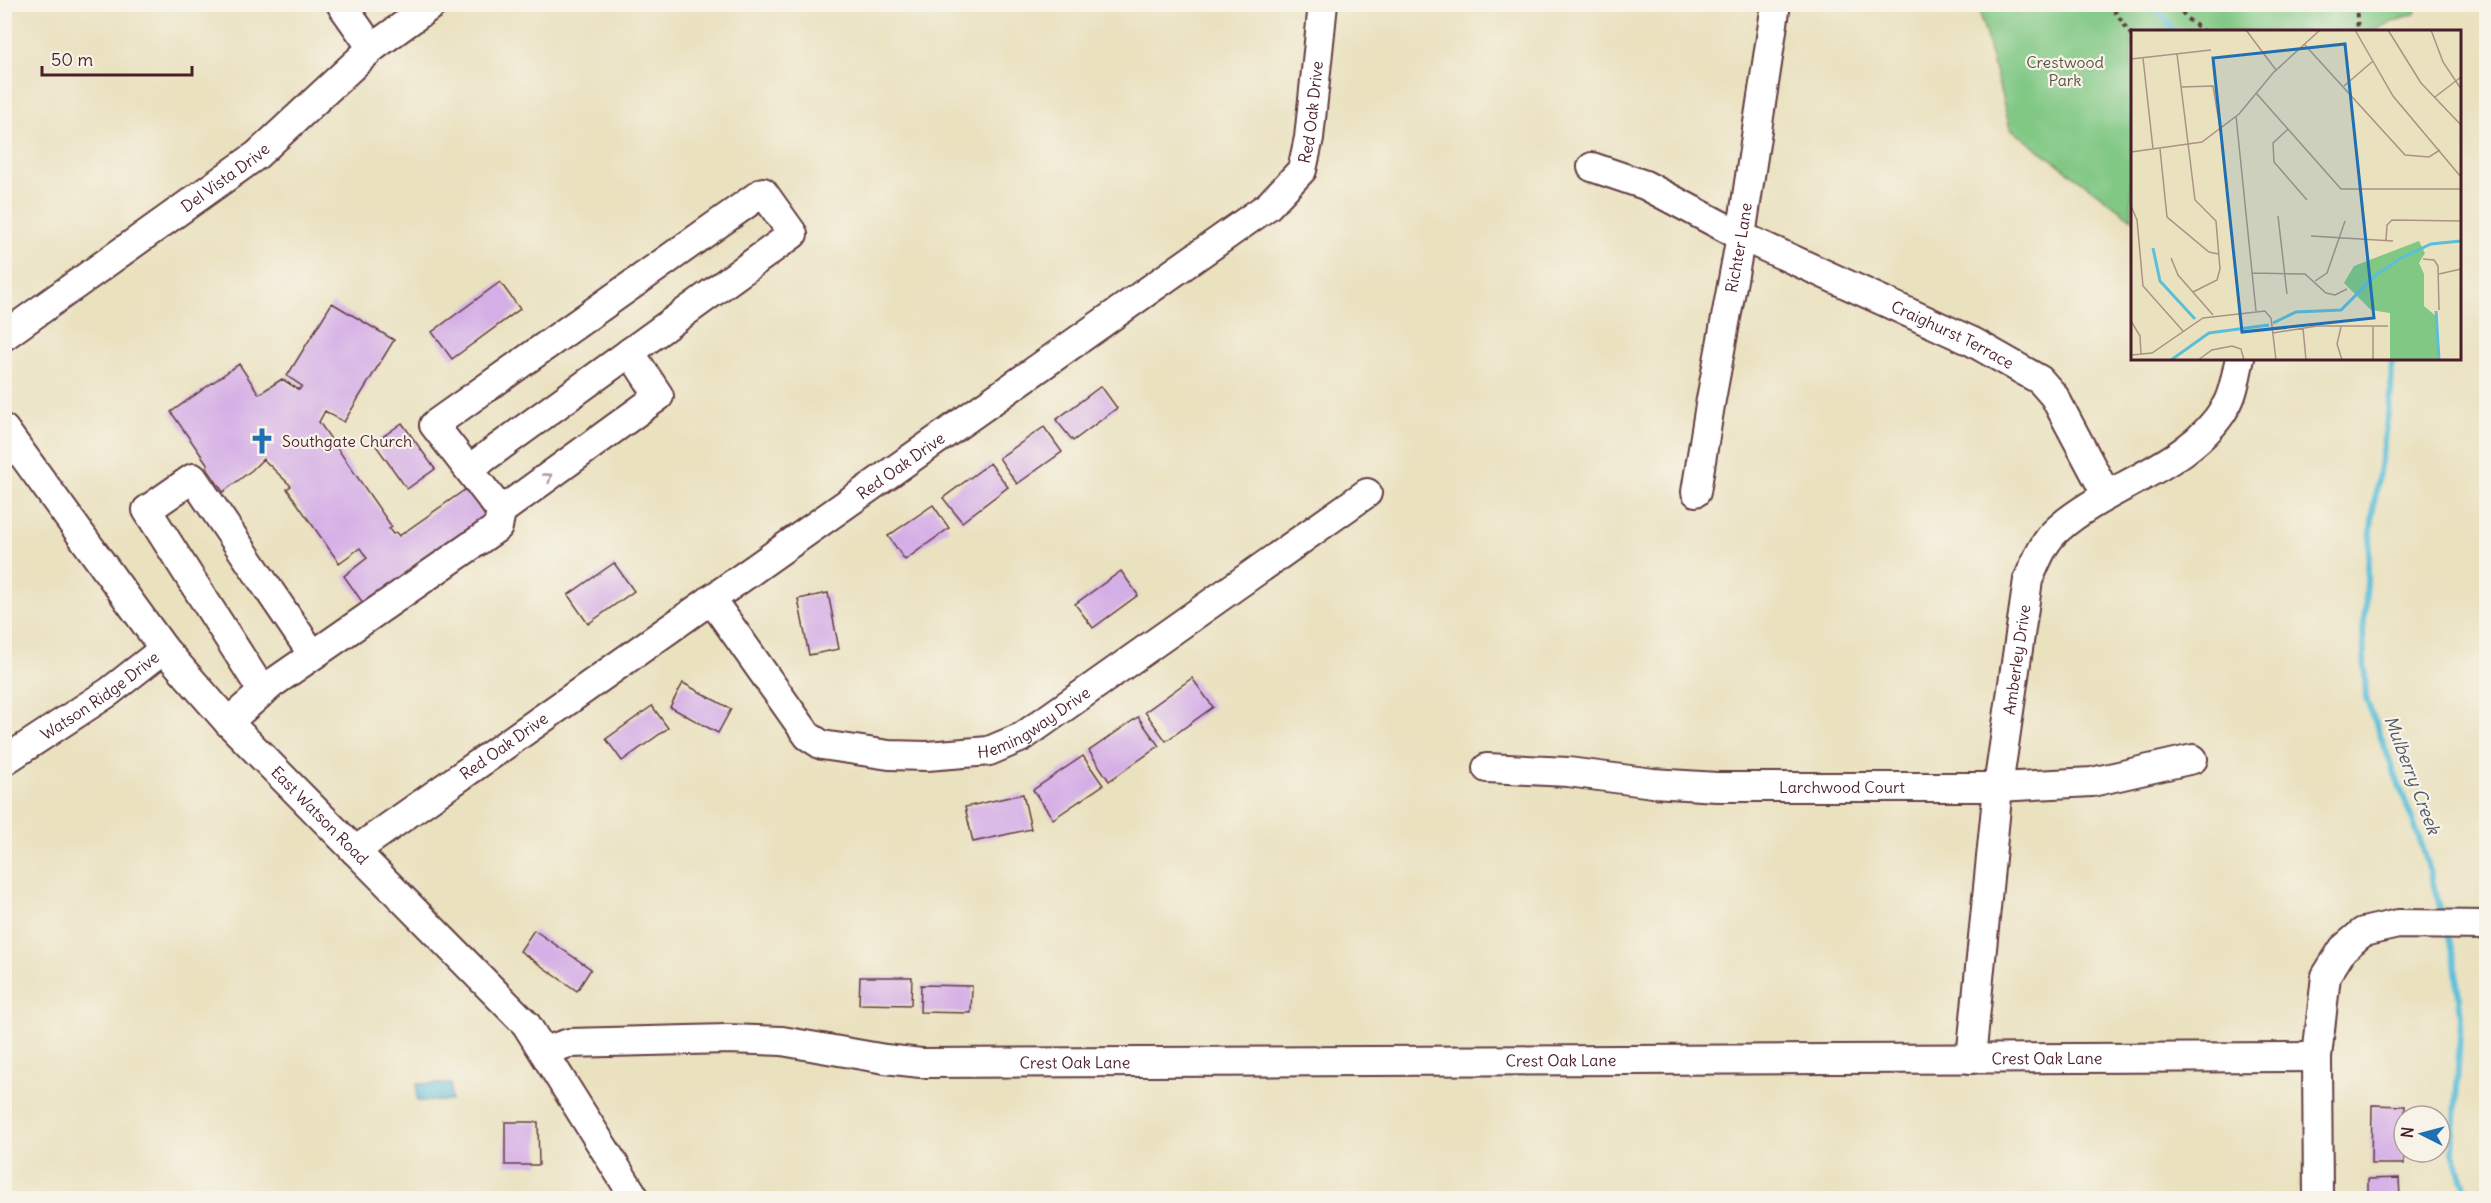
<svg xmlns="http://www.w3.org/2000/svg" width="2491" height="1203" viewBox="0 0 2491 1203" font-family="Delius,sans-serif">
	<rect width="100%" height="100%" fill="#f7f3e8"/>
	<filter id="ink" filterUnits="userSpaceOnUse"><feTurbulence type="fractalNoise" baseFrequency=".0167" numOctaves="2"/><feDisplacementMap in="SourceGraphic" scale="12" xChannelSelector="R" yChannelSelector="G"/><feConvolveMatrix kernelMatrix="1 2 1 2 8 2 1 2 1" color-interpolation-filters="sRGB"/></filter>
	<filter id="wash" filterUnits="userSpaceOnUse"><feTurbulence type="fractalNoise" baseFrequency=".008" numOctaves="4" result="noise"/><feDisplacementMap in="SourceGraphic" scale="24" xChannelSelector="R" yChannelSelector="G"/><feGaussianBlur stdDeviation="1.35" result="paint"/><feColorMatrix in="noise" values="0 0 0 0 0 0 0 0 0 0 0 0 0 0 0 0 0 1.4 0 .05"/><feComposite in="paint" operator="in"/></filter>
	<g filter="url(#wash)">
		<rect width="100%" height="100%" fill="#eae1bf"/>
		<!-- green -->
		<path fill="#80c884" stroke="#657458" stroke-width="1.5" d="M1978,5V4L2418,5L2416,13L2370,31L2132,32V219L2010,128Z"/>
		<!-- water -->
		<path fill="#5bbfd9" stroke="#526f82" stroke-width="1.5" d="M417,1084H451V1101H417Z"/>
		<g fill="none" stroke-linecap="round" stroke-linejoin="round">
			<!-- stream -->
			<path stroke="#5bbfd9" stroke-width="6" d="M2153,4L2175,32
				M2392,358L2391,394L2372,517L2363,633L2366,698L2423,848L2443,918
				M2447,933L2455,963L2461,1017L2453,1152L2469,1198"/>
		</g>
		<g id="blocks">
			<!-- building -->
			<path fill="#d4aee6" d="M500,282L520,309L452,359L432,332Z
				M332,303L394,340L344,422L325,411L319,422L392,527L389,529L393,534L396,532L399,536L466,489L488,520L365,606L344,576L367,558L360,548L339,563L287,489L291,486L263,459L252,470L223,492L206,467L208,465L171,412L239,364L259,394L282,379L299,390L302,386L287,376Z
				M1101,386L1117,408L1073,441L1056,420Z
				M402,423L435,469L407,489L374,443Z
				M1044,427L1062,452L1017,484L999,458Z
				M990,463L1008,487L962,522L943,498Z
				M933,505L949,528L905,560L888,536Z
				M614,563L634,591L588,624L568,595Z
				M1121,571L1138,595L1093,628L1075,604Z
				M828,593L839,649L809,655L798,599Z
				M1192,678L1213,707L1166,741L1145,712Z
				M683,683L731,709L718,733L670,707Z
				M652,706L668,728L622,761L606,739Z
				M1138,717L1159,746L1109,781L1089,751Z
				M1083,756L1103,785L1053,819L1033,790Z
				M1023,794L1031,829L973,842L965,807Z
				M534,930L591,969L577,991L520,951Z
				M860,977H912L911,1005L859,1004Z
				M921,985L972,986L971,1013L920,1012Z
				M2372,1105L2405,1106L2404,1164H2371Z
				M505,1122H538L539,1165H505Z
				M2399,1178L2400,1198H2368V1179Z"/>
		</g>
	</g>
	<g filter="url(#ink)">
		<use href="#blocks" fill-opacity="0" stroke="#623c41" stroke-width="1.5"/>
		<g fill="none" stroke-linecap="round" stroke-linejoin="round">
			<!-- minor casing -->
			<g stroke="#623c41" stroke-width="32">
				<g id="minor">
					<path d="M341,4L372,48"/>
					<path id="s1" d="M1592,167L1645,185L1741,236L1973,342L2040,380L2054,396L2106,494"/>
					<path id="s2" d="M4,336L257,155L372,48L433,4"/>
					<path id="s3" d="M4,429L164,649L228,722L526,1024L635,1198"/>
					<path id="s4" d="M1696,492L1710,405L1741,236L1776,4"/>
					<path d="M501,511L659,396L630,352"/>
					<path id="s5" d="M711,599L808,736L822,745L889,755L927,756L989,751L1022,737L1367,493"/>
					<path d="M263,692L147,510L193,478L313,655"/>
					<path d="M228,722L273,683L498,527L501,511L434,425L763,192L793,234L469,469"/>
					<path id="s6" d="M4,761L109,692L164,649"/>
					<path id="s7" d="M1487,768L1568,772L1653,783L1717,787H1998L2092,782L2193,759"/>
					<path id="s8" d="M355,851L1268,206L1302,170L1309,138L1323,4"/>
					<path id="s9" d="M544,1051L569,1043L727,1039L782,1041L885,1059L921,1063L2317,1057"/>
					<path id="s10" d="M1971,1059L1998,787L2028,580C2036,562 2043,542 2058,529C2109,483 2190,468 2226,406C2234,393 2236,374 2240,358"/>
					<path d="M2318,1198L2317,1057L2326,976L2343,949L2363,932L2398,924L2486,925"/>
				</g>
			</g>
			<!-- path -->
			<path stroke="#623c41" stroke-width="4" stroke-dasharray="4.5 4.5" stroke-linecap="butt" d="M2107,4L2114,10L2132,36
				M2177,4L2186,18L2205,32
				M2356,4L2358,32"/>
			<!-- minor -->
			<use href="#minor" stroke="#fff" stroke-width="28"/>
		</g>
		<!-- one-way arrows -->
		<defs><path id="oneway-chevron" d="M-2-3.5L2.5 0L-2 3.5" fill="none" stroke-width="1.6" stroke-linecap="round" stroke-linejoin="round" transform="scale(1.5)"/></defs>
		<use stroke="#ae9aa0" href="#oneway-chevron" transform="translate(548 477) rotate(-36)"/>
	</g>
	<!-- icons -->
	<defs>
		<g id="church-bare" transform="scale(2.07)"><path d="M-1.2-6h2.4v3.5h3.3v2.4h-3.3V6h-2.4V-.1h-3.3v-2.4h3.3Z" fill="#1f6fb2" stroke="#f7f3e8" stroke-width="2.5" paint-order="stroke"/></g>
	</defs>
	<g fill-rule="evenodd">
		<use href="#church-bare" x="262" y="441"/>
	</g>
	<g text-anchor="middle" stroke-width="4.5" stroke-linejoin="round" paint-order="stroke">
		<!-- park labels -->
		<g font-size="16" fill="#5a5246" stroke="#f7f3e8">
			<text x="2065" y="68">Crestwood<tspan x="2065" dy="18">Park</tspan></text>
		</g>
		<!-- street labels -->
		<g font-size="16" fill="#4a1f2b" stroke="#f7f3e8">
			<text dy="6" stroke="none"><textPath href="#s8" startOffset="1226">Red Oak Drive</textPath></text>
			<text dy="6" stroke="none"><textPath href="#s2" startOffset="272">Del Vista Drive</textPath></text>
			<text dy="6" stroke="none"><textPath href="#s4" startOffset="248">Richter Lane</textPath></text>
			<text dy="6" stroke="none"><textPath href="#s1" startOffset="398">Craighurst Terrace</textPath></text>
			<text dy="6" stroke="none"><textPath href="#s8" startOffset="668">Red Oak Drive</textPath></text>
			<text dy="6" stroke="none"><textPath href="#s10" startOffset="402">Amberley Drive</textPath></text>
			<text dy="6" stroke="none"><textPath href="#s6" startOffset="116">Watson Ridge Drive</textPath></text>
			<text dy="6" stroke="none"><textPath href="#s5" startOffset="405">Hemingway Drive</textPath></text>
			<text dy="6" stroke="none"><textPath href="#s8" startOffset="182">Red Oak Drive</textPath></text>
			<text dy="6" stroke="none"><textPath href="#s7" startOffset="356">Larchwood Court</textPath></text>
			<text dy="6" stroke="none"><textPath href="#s3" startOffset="500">East Watson Road</textPath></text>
			<text dy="6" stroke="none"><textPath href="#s9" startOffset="1506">Crest Oak Lane</textPath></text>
			<text dy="6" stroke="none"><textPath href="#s9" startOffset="1020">Crest Oak Lane</textPath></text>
			<text dy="6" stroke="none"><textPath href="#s9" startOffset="534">Crest Oak Lane</textPath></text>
		</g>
		<!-- poi labels -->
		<g font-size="16" fill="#4a1f2b" stroke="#f7f3e8" text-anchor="start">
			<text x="282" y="447">Southgate Church</text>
		</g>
		<!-- water labels -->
		<g font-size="18" font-style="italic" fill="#505768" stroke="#f7f3e8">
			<text transform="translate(2412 775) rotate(69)" y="6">Mulberry Creek</text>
		</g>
	</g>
	<!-- overview -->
	<g transform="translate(2131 30)">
		<rect width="330" height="330" fill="#eae1bf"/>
		<path d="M288,211L294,223L288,233L293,244V276L306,287L309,330H259V283L240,280L213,253L223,236Z" fill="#80c884"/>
		<path fill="none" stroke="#5bbfd9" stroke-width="3" d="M22,218L29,251L64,289M305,281L308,330M142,293L165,282L210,280L245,245L270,228L300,214L330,211M40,330L78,303L138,295"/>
		<path fill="none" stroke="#aa9384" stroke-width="1.5" d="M115,0L145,40M224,0L262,66L330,147M257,0L290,53L330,95M300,0L312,32L330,59M173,14L274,125L298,127L309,120M46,24L64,170L85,191L89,239L86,250L62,262M12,28L22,119M0,29L80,20M213,56L242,31M50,57L82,56L89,98M125,63L210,159H330M304,67L330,47M105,86L125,281M157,99L142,113L143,132L176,170M29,119L36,187L78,222L87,224M0,122L71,112L108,84L142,43L189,0M0,176L6,190L12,256L52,301M147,186L156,264M180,206L262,211M255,210L256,195L261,190L330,191M40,228L47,245L82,285M292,229L303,230L307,236L308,280M121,243L174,244L195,263L204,265L216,259M308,244L330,239M184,251L196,243L214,191M0,291L9,306L10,325M210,297L206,314L211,330M172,298L175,330M142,303L186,296H257M0,325L21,323L72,288L134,281L140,288L145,330M67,330L81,320L101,316L110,319L113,330M242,330V297"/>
		<path fill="#1f6fb2" fill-opacity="0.15" stroke="#1f6fb2" stroke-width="3" d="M214,14L243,288L111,302L82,28Z"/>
		<rect width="330" height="330" fill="none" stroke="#4a1f2b" stroke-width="3"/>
	</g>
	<!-- margin -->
	<rect width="2491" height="1203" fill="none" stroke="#f7f3e8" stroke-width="24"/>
	<!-- north arrow -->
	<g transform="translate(2422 1134) rotate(276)"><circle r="28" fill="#f7f3e8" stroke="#b29e9c" stroke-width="1.5"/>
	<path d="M0-4.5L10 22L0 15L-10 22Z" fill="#1f6fb2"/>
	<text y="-9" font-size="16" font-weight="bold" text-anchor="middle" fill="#4a1f2b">N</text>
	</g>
	<!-- scale -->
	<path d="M42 66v9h150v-9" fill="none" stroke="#4a1f2b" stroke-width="3"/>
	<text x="51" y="66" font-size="18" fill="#4a1f2b" stroke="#f7f3e8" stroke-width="4.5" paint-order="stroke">50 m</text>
</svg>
